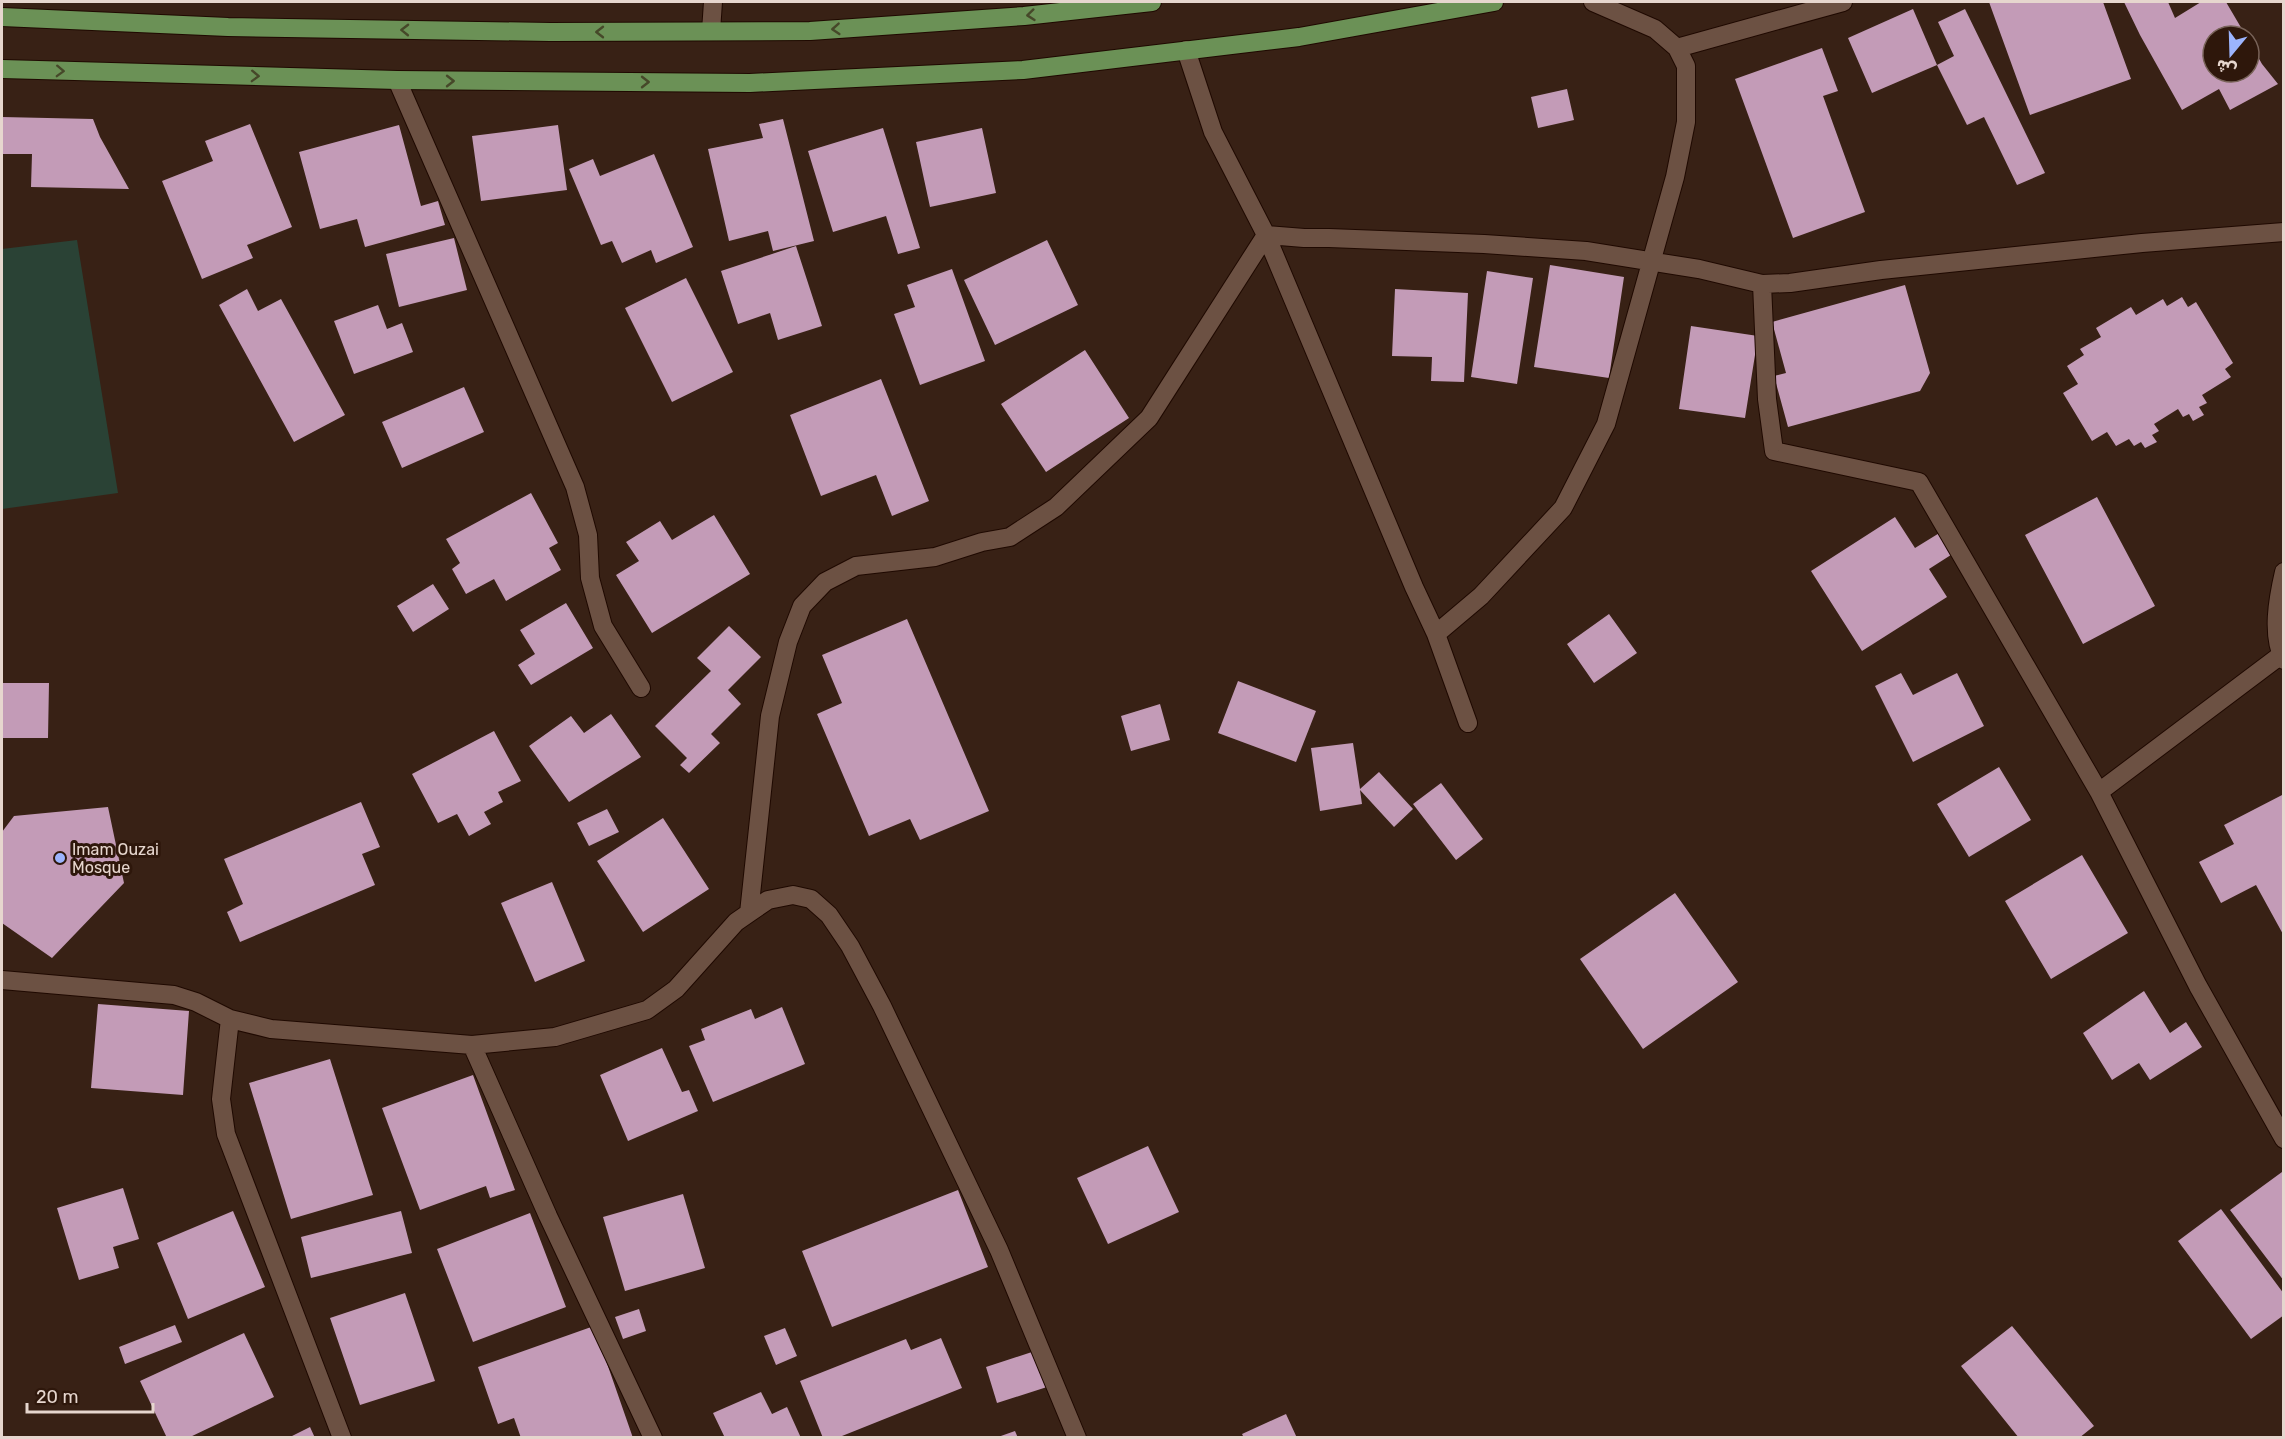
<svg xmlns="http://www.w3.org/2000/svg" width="2285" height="1439" viewBox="0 0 2285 1439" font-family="Rubik,Cairo,sans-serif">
	<rect width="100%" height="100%" fill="#382115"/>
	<!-- green -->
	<path fill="#2a4235" d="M77,240L118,493L2,509V249Z"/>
	<!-- building -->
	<path fill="#c39bb7" d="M1989,2H2103L2131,79L2030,115Z
		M2124,2H2168L2175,18L2201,2H2226L2246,36H2213V72H2249V41L2262,64L2278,84L2230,110L2219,89L2182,110L2140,35Z
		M1913,9L1937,65L1954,56L1938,22L1965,9L2045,173L2017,185L1984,117L1967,125L1937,65L1872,93L1848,38Z
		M1822,48L1838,91L1823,96L1865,212L1793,238L1735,79Z
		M1567,89L1574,120L1538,128L1531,97Z
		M2,117L93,119L100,137L129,189L31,187L32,154H2Z
		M783,119L814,241L773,251L768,231L729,241L708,149L763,138L759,124Z
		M250,124L292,227L247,245L253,258L202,279L162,181L213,161L205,141Z
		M399,125L421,206L438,201L445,225L365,247L357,219L320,229L299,152Z
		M558,125L567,190L481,201L472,136Z
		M883,128L920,248L898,254L886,216L833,232L808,151Z
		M982,128L996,193L930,207L916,142Z
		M654,154L693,247L656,263L651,250L622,263L612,241L601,245L569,169L593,159L600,176Z
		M454,238L467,290L399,307L386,254Z
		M1047,240L1078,305L995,345L964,280Z
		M796,246L822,326L778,340L770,313L738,324L721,271Z
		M1550,265L1624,277L1609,378L1534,367Z
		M952,269L985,361L920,385L894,314L915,307L907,285Z
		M1487,271L1533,278L1517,384L1471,377Z
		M686,278L733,372L672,402L625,308Z
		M1905,285L1930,373L1920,391L1788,427L1774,376L1786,373L1772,322Z
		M247,289L258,311L281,299L345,415L294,442L219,305Z
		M1395,289L1468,293L1464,382L1431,381L1432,357L1392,356Z
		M2182,297L2188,307L2196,302L2233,363L2225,369L2231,377L2202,395L2207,403L2199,407L2204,415L2193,421L2189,414L2183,417L2178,409L2154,424L2159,431L2152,435L2157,442L2145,448L2141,442L2134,446L2129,439L2116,446L2107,432L2092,441L2063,393L2078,384L2067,366L2084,355L2080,349L2101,337L2096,328L2131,307L2136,315L2163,299L2167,306Z
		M378,305L387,329L402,323L413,352L354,374L334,321Z
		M1691,326L1758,336L1745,418L1679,409Z
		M1085,350L1129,418L1046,472L1001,404Z
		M881,379L929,501L892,516L876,475L821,496L790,415Z
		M464,387L484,432L402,468L382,422Z
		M531,493L558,543L549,548L561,570L506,601L494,579L466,594L452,569L460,563L446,539Z
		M2097,497L2155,606L2083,644L2025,535Z
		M714,515L750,574L652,633L616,575L639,561L626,542L660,521L672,540Z
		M1895,517L1915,548L1941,532L1954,553L1929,569L1947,597L1862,651L1811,571Z
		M433,584L449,609L413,632L397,606Z
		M566,603L593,648L531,685L518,665L535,654L520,630Z
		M1609,614L1637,653L1594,683L1567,644Z
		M907,619L989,811L920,840L910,819L869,836L817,714L842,703L822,655Z
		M729,626L761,657L728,690L741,704L711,734L720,743L689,773L680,765L687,758L655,726L711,671L697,658Z
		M1901,673L1913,695L1957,673L1984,726L1913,762L1875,686Z
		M1238,681L1316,711L1296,762L1218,733Z
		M2,683H49L48,738H2Z
		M1160,704L1170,740L1131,751L1121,716Z
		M611,714L641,757L569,802L529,746L571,716L584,733Z
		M494,731L521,781L498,792L503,802L484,812L491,824L469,836L457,814L438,823L412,774Z
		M1353,743L1360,789L1379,772L1413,809L1394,827L1360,790L1362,804L1320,811L1311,748Z
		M1999,767L2031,820L1969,857L1937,804Z
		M1441,783L1483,839L1456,860L1413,804Z
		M2284,794V936L2256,885L2221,903L2199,862L2234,844L2224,825Z
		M361,802L380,847L362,854L375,885L240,942L227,912L243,904L224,859Z
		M108,807L124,883L52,958L2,923V832L14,816Z
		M607,809L619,832L589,846L577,823Z
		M663,818L709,889L643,932L597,861Z
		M2082,855L2128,933L2051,979L2005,901Z
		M552,882L585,961L535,982L501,903Z
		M1675,893L1738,982L1643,1049L1580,959Z
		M2144,991L2170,1033L2186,1022L2202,1047L2150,1080L2139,1063L2112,1080L2083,1033Z
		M98,1004L189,1011L183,1095L91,1088Z
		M782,1007L805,1064L713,1102L689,1046L705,1040L701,1029L751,1009L755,1019Z
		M662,1048L682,1092L689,1090L698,1111L628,1141L600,1075Z
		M330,1059L373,1195L291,1219L249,1083Z
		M473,1075L515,1190L490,1198L486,1186L420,1210L382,1108Z
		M1148,1146L1179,1212L1108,1244L1077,1178Z
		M2282,1172L2284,1174V1281L2230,1210Z
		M123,1188L139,1239L113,1247L119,1268L79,1280L57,1208Z
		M958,1190L988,1267L832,1327L802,1251Z
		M683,1194L705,1268L625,1291L603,1217Z
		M2221,1209L2284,1294V1315L2251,1339L2178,1241Z
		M233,1211L265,1287L188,1319L157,1243Z
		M401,1211L412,1253L311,1278L301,1237Z
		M530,1213L566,1307L473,1342L437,1249Z
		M405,1293L435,1381L360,1405L330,1318Z
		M639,1309L646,1331L623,1339L615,1317Z
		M175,1325L182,1342L125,1364L119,1347Z
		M594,1326L633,1438H521L514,1418L498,1424L478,1367Z
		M2012,1326L2094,1426L2079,1438H2019L1961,1366Z
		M785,1328L797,1356L776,1365L764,1336Z
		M244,1333L274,1397L188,1438H167L140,1381Z
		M941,1338L962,1388L837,1438H823L800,1381L906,1339L911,1350Z
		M1035,1351L1047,1387L997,1403L986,1367Z
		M761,1392L772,1414L787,1407L801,1438H725L713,1413Z
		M1286,1414L1297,1438H1244L1242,1434Z
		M310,1427L315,1438H288Z
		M1015,1431L1018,1438H998V1437Z"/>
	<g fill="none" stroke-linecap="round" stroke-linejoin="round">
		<!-- minor casing -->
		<g stroke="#1f0901" stroke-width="20">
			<path id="minor" d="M711,31L713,2
				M1677,48L1843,2
				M1186,50L1213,132L1266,235L1414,587L1436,634L1468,723
				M397,80L575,487L588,535L590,578L603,626L641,688
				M1266,235L1304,238H1329L1484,244L1586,251L1699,269L1762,284L1790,283L1881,270L2142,243L2284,232
				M1762,284L1767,399L1774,451L1919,482L2099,792L2198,986L2284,1139
				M2284,572C2278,598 2271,635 2284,660
				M1436,634L1481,596L1563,508L1606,424L1675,177L1686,122V66L1677,48L1655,29L1593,2
				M2099,792L2281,655
				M749,913L770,716L788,642L802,606L825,582L856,566L935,557L982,542L1010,537L1056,507L1149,418L1266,235
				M2,980L174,995L196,1002L230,1019L271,1029L472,1045L555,1037L647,1010L676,989L736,922L749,913L768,900L793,895L811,899L829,915L850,946L882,1006L999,1250L1077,1438
				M230,1019L221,1099L226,1134L342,1438
				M472,1045L548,1216L653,1438"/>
		</g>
		<!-- major casing -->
		<g stroke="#1f0901" stroke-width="20">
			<path id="major" d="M2,17L228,27L550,32L810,31L1024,16L1152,2
				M2,69L397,80L750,83L1023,70L1299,37L1494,2"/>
		</g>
		<!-- minor -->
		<use href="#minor" stroke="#6c5143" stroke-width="18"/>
		<!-- major -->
		<use href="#major" stroke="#6b9156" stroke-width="18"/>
	</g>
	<!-- one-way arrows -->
	<defs><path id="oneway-chevron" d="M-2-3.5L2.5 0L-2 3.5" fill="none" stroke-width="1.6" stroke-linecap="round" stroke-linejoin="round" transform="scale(1.5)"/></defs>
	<g stroke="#464829">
		<use href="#oneway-chevron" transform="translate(1031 15) rotate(174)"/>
		<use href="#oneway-chevron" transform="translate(836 29) rotate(176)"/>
		<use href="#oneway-chevron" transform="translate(405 30) rotate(-179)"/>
		<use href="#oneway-chevron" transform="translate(600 32) rotate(180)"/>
		<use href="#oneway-chevron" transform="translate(60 71) rotate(2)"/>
		<use href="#oneway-chevron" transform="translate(255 76) rotate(2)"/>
		<use href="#oneway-chevron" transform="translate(450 81)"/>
		<use href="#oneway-chevron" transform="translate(645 82)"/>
	</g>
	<!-- markers -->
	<circle fill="#9cb4fd" stroke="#2e170b" stroke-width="2" cx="60" cy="858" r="6"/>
	<g text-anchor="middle" stroke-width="6" stroke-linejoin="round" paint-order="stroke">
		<!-- poi labels -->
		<g font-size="16" fill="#e6d6ce" stroke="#2e170b" text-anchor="start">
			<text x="72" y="855">Imam Ouzai<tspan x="72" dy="18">Mosque</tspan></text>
		</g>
	</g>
	<!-- border -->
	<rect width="2285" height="1439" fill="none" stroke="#e6d6ce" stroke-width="6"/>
	<!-- north arrow -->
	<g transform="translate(2231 54) rotate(199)"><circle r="28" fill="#2e170b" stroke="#786359" stroke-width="1.5"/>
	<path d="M0-4.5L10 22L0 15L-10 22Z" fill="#9cb4fd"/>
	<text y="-9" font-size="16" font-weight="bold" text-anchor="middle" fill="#e6d6ce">ش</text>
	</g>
	<!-- scale -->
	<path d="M27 1403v9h126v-9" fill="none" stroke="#e6d6ce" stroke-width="3"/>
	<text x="36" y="1403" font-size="18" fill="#e6d6ce" stroke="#2e170b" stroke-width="4.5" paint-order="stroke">20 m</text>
</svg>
